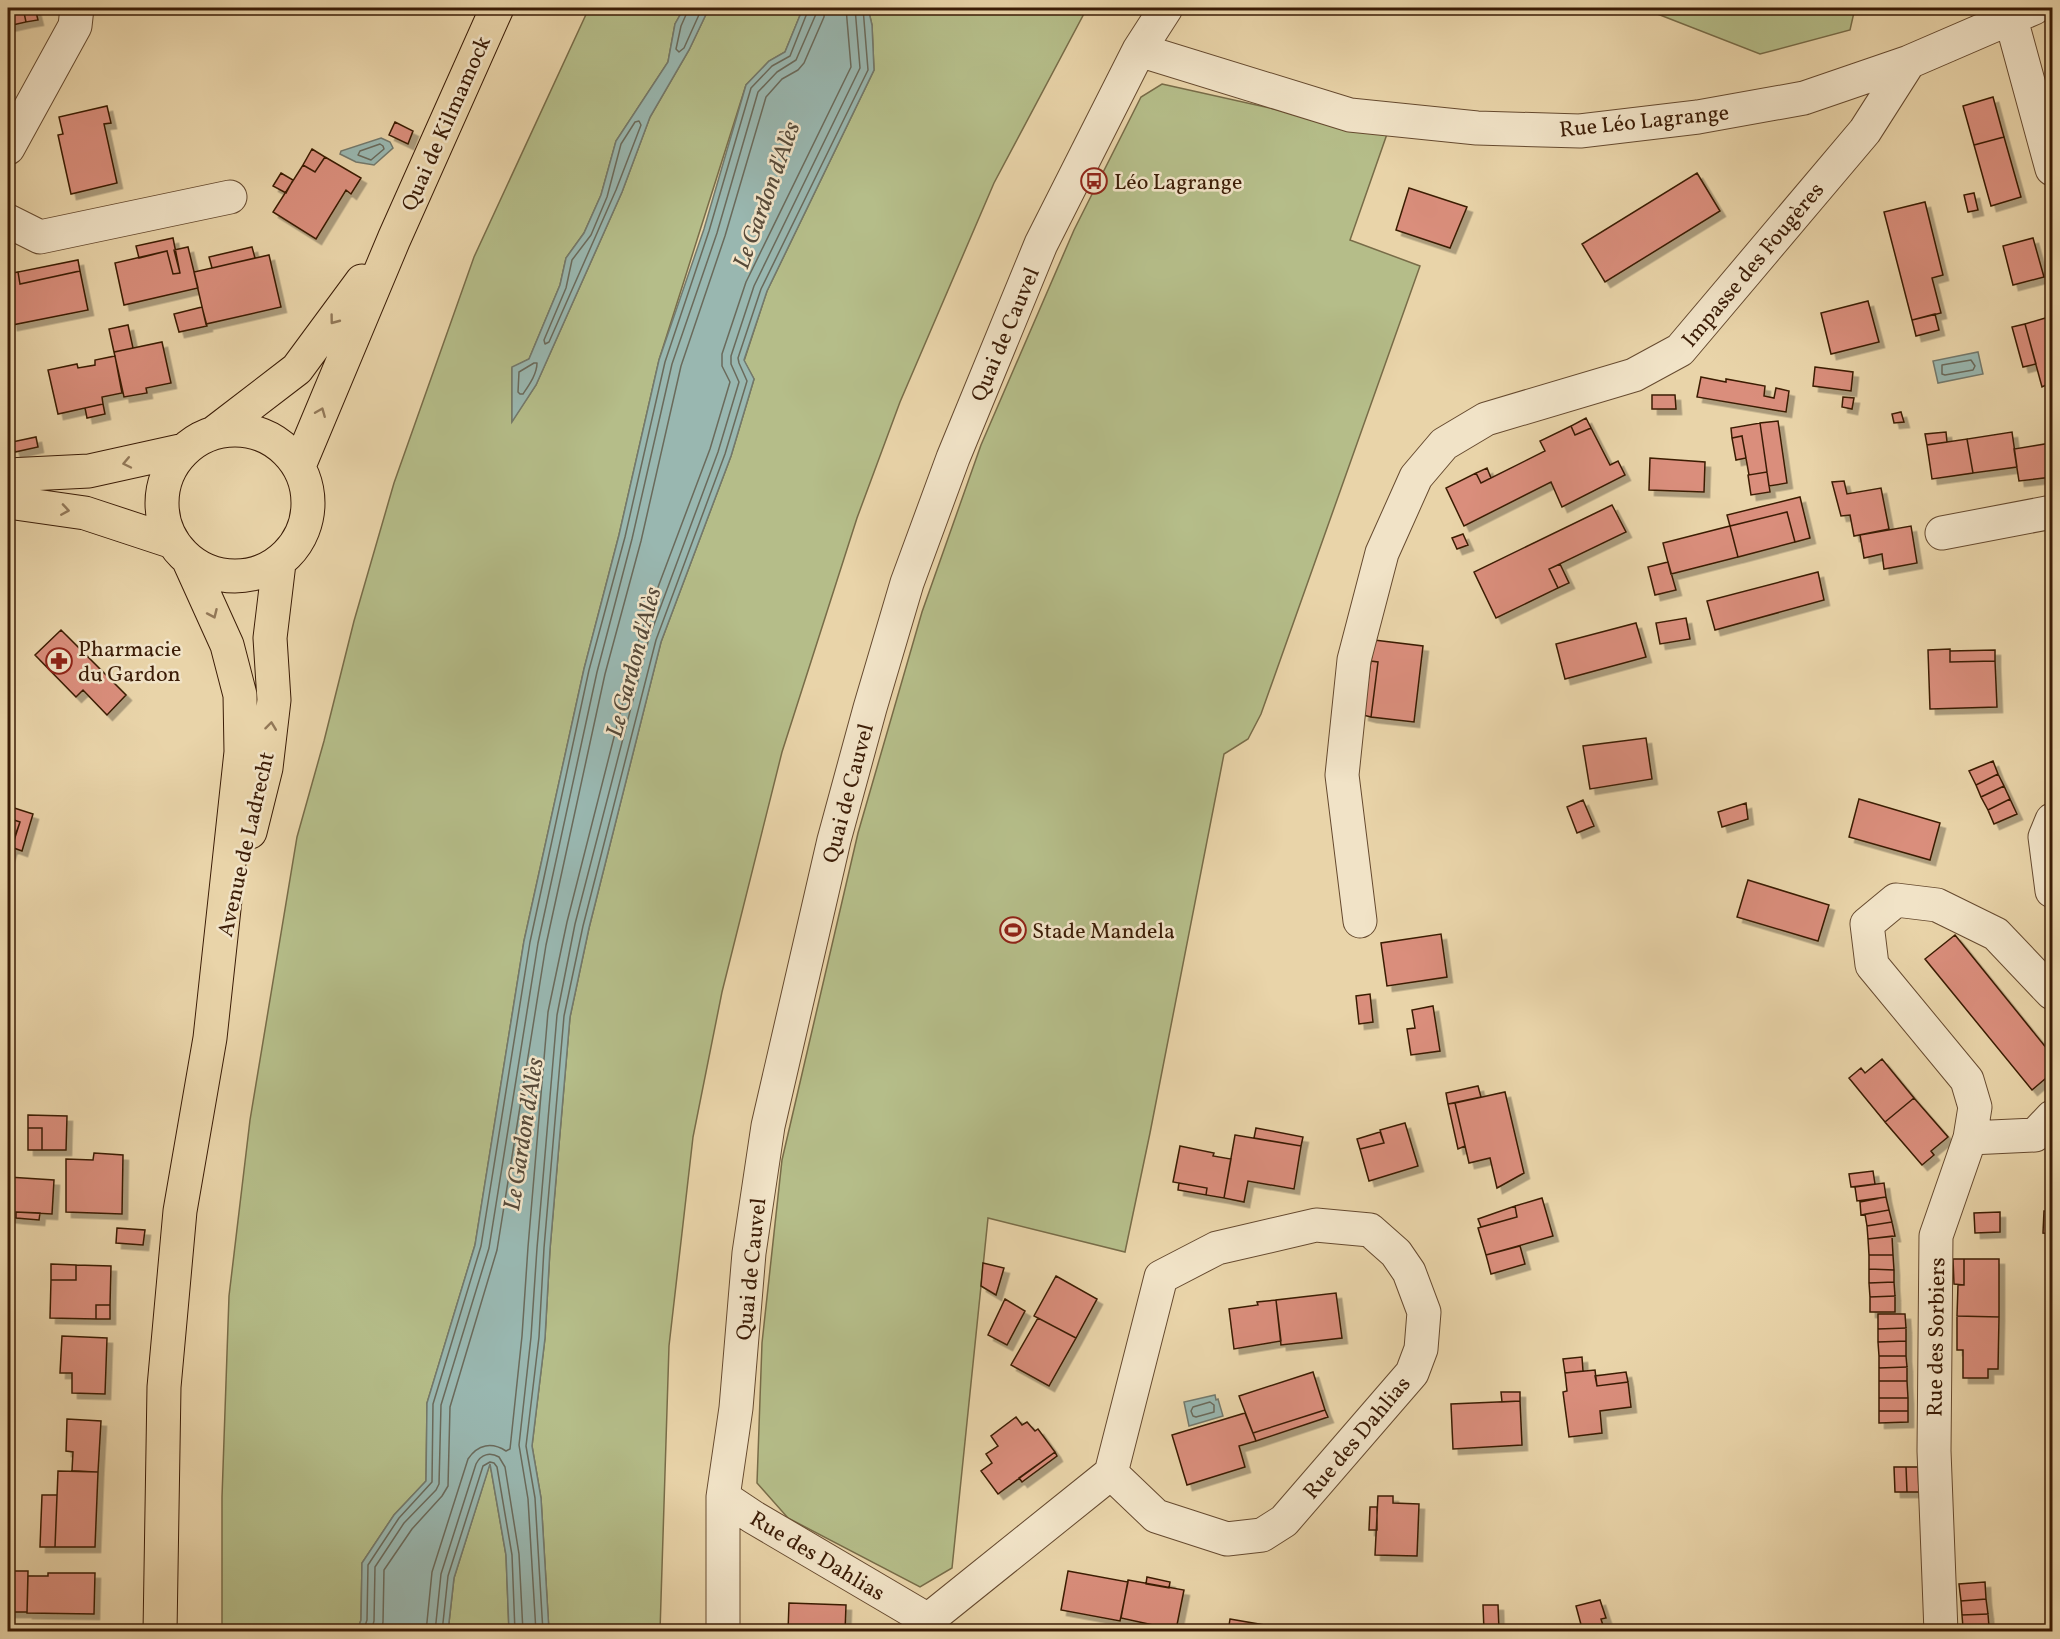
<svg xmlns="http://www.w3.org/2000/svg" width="2060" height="1639" viewBox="0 0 2060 1639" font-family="Vollkorn,serif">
	<defs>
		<filter id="shadow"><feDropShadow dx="5.5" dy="5.5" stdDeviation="0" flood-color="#0004"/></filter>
	</defs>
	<rect width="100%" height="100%" fill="#e9d4a9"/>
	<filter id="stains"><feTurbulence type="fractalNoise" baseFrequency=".00333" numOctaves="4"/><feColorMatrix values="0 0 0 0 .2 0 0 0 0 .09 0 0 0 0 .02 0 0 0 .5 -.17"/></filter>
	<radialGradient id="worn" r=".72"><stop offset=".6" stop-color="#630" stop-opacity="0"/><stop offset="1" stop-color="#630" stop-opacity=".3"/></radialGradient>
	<!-- green -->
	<path fill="#b5bd89" stroke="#786c48" stroke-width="1.5" d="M589,8H684L675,24L668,62L616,141L601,195L584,233L566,258L560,285L529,359L512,368V421L536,385L622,192L650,117L689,50L709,8H803L785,52L769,61L746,85L659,360L619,535L584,669L524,941L475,1245L427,1403L426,1481L394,1515L362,1563L361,1620L357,1631L222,1632V1497L229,1296L250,1120L297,837L324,741L354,621L394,483L474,257Z
		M868,8H1087L994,183L900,402L857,518L782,752L722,992L693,1137L669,1346L660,1631H549L541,1498L532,1446L545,1338L550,1249L570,1017L589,928L661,642L731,456L754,379L744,361L767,291L874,70L872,25Z
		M1642,8H1855L1850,30L1760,54Z
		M1162,84L1387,134L1350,240L1420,266L1261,714L1248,739L1224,754L1150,1133L1125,1252L988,1218L952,1568L920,1587L788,1518L757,1483L762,1343L782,1160L858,833L922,612L981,445L1074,230L1141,97Z
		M490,1463L506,1555L509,1631L448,1632L454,1578Z"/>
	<!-- water -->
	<path fill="#99b7b0" stroke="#73796c" stroke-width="1.5" d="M684,8H709L689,50L650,117L622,192L536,385L512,422V367L529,359L560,285L566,258L584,233L601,195L616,141L668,62L675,24Z
		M803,8H868L872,25L874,70L767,291L744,360L754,379L731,456L661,642L589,928L570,1017L550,1249L545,1338L532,1446L541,1498L549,1631H509L506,1555L490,1464L454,1578L448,1631H357L361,1620L362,1563L394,1515L426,1481L427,1403L475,1245L524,941L584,669L619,535L659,360L704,229L746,85L769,61L785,52Z
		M381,138L390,142L393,148L374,165L356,162L340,154L341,151Z
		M1978,352L1983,374L1938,383L1933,361Z
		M1215,1395L1216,1400L1218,1399L1223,1416L1189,1426L1184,1402Z"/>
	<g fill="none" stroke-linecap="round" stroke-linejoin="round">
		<!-- shore -->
		<path stroke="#6a6a5b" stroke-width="1.5" d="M689,8L681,26L676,49L679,52L684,48L702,8
			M639,121L641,125L616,190L549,342L545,344L544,340L566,288L572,260L591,235L607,197L621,144L635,122Z
			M380,144L383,146L384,149L371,160L358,155L360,151Z
			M1971,360L1975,366L1973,370L1945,375L1942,374V365Z
			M534,363H537C537,374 529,385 523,394H520L518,392L519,372Z
			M1210,1402L1214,1405V1412L1196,1417L1193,1416L1191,1411L1193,1407Z
			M363,1632L367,1620L368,1565L399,1518L432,1482L433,1404L481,1246L530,942L589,670L625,537L665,362L709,231L751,88L772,66L790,56L809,8
			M371,1632L374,1621L375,1567L404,1523L436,1490L439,1484L441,1405L489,1248L538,943L597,672L632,539L672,364L717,233L758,92L777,72L796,60L816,14V8
			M381,1632L383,1622L384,1570L412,1529L442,1496L448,1486L450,1407L497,1250L546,945L605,674L641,541L681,366L725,236L766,97L782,79L798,70L804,63L824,17L825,8
			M426,1632L432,1572L468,1459C478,1444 492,1442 506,1451L510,1449L522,1336L528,1247L548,1012L567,922L640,635L710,449L730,382L722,366V354L746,282L851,67L846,8
			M435,1632L441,1574L476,1464C481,1454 490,1452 499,1457L505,1467L519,1554L523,1632
			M442,1632L448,1576L483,1466L490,1462L494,1463L497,1467L512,1555L515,1632
			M536,1632L528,1499L519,1445L531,1337L537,1248L557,1015L575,924L649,638L718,452L739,382L731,364V356L754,286L860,68L855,8
			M543,1632L535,1498L526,1446L539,1337L544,1248L564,1016L583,926L656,640L725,454L747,381L739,363L738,358L761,289L868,70L863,8"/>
	</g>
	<!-- building -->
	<path fill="#da8e7c" stroke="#3b1c06" stroke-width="1.5" filter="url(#shadow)" d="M8,8H23L26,22L8,26Z
		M23,8H35L38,20L26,22Z
		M1993,97L2004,137L1974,145L1963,106Z
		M107,106L111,123L104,124L117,183L71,194L58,135L63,134L59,117Z
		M395,122L413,131L408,144L389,135Z
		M2004,137L2021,197L1991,206L1974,145Z
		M312,149L325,157L315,172L303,165Z
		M325,157L361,178L351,194L346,190L316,239L273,212L303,165L315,172Z
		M281,173L293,180L286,193L273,186Z
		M1697,173L1720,211L1605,282L1582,244Z
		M1409,188L1467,207L1450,248L1396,230Z
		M1974,193L1978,210L1968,212L1964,195Z
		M1925,202L1943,275L1932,278L1941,313L1912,320L1884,212Z
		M173,238L180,273L173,274L167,251L139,258L136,246Z
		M2033,238L2044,277L2013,285L2003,246Z
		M188,247L198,288L124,305L115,263L167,251L173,274L180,273L174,250Z
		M252,247L255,258L212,268L209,257Z
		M269,255L281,307L206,324L194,272Z
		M78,260L80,271L20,284L18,272Z
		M80,271L88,310L12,325L8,301V274L18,272L20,284Z
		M1868,301L1879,342L1831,354L1821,313Z
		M202,307L207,326L179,332L174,314Z
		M1935,314L1939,330L1916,336L1912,320Z
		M2052,316V382L2042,387L2025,324Z
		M2025,324L2036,364L2023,367L2012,327Z
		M128,325L133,348L114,352L109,329Z
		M162,342L171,383L146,388L147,393L124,397L114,352Z
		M115,356L122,393L102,397L103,404L58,414L48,370L77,364L78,368L95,365V360Z
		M1815,367L1853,372L1851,391L1813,386Z
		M1701,377L1726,382V379L1765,386L1764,396L1774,398L1776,388L1789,391L1786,412L1697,397Z
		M1652,395H1675L1676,409H1652Z
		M1843,397L1854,398L1852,409L1842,407Z
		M103,404L105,414L87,418L85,408Z
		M1901,412L1904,422L1894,423L1892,414Z
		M1586,418L1591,428L1575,435L1571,426Z
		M1778,421L1787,483L1769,486L1760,423Z
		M1760,423L1767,472L1749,475L1742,436L1732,438L1731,428Z
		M1571,426L1575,435L1591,428L1610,465L1618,461L1625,475L1562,507L1551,482L1464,526L1446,488L1476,473L1481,483L1545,451L1540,441Z
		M1946,432L1947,442L1927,445L1925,434Z
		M2012,432L2017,467L1973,473L1967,439Z
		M1742,436L1746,458L1736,460L1732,438Z
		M36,437L38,447L15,452L12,442Z
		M1967,439L1973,473L1932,479L1927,445Z
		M2051,443L2052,477L2019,481L2014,449Z
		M1650,458L1705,462L1704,492L1649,490Z
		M1487,468L1491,478L1481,483L1476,473Z
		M1767,472L1770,492L1751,495L1748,475Z
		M1844,481L1847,494L1881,488L1889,529L1854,536L1850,515L1841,516L1832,482Z
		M1800,497L1810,538L1795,542L1787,512L1730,526L1727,515Z
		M1612,505L1626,532L1549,569L1558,588L1496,618L1474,572Z
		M1787,512L1795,542L1738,557L1730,526Z
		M1730,526L1738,557L1671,574L1663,543Z
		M1911,526L1917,563L1884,569L1882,554L1864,558L1860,535Z
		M1463,534L1468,545L1457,549L1452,538Z
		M1668,562L1676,590L1655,595L1648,567Z
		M1560,564L1569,583L1558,588L1549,569Z
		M1818,572L1824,600L1715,630L1707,601Z
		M1686,618L1690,639L1660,644L1656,623Z
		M1636,623L1646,657L1565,679L1556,644Z
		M61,630L126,695L107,715L83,690L76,697L35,655Z
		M1374,640L1423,646L1414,722L1371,717L1378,662L1371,661Z
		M1950,649V662L1995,661L1997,707L1930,709L1928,650Z
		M1995,650V661L1950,662V651Z
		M1371,661L1378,662L1371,717L1363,715Z
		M1646,738L1652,779L1590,789L1583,746Z
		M1993,761L1998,774L1976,785L1969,771Z
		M1998,774L2004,786L1981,797L1976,785Z
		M2004,786L2010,799L1988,810L1981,797Z
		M1859,799L1940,823L1930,860L1849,837Z
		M2010,799L2017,814L1994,824L1988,810Z
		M1583,800L1594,826L1577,833L1567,807Z
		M1746,803L1748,819L1722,827L1718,812Z
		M8,806L33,814L22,851L11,847L20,822L8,818Z
		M8,818L20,822L8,859Z
		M1748,880L1829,905L1818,941L1737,917Z
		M1441,934L1447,977L1387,986L1381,943Z
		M1955,935L2052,1055V1073L2032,1090L1925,959Z
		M1370,994L1373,1022L1359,1024L1356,996Z
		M1433,1006L1440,1051L1411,1055L1407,1029L1415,1028L1412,1010Z
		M1882,1059L1914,1098L1885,1122L1849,1078L1861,1068L1865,1073Z
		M1478,1086L1481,1097L1448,1104L1446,1093Z
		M1505,1092L1524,1173L1497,1188L1490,1158L1469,1163L1455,1103Z
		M1914,1098L1948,1137L1931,1151L1934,1155L1922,1165L1885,1122Z
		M1455,1103L1465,1146L1458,1149L1448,1104Z
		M28,1115L67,1116L66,1150H42V1128H28Z
		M1405,1123L1418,1166L1369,1181L1360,1149L1384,1143L1380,1130Z
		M28,1128H42V1150H28Z
		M1256,1128L1303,1137L1301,1146L1254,1138Z
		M1380,1132L1384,1143L1360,1149L1357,1139Z
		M1235,1135L1301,1146L1294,1189L1248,1181L1244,1202L1224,1198Z
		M1180,1146L1214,1153L1213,1156L1231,1159L1224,1198L1206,1195L1207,1188L1173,1182Z
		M94,1153L123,1155L122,1214L66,1212V1159L93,1160Z
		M1873,1171L1875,1184L1851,1187L1849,1174Z
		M8,1177L54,1180L52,1214L16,1212V1218L8,1217Z
		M1179,1183L1207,1188L1206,1195L1178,1190Z
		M1884,1183L1886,1197L1857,1201L1855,1187Z
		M1886,1197L1889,1210L1861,1215L1860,1202Z
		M1542,1198L1553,1236L1486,1255L1478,1228L1517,1217L1515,1206Z
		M1515,1206L1517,1217L1481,1227L1478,1219Z
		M1889,1210L1892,1222L1867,1226L1865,1214Z
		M2044,1211L2052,1212V1234L2043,1233Z
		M16,1212L40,1213L39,1220L16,1218Z
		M2000,1212V1232L1975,1233L1974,1213Z
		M1892,1222L1895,1236L1868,1239L1867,1226Z
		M117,1228L145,1230L143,1245L116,1243Z
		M1892,1236L1893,1255H1869L1868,1239Z
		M1520,1246L1525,1264L1491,1274L1486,1255Z
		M1869,1255H1893L1894,1270L1869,1269Z
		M1953,1259H1964V1285L1954,1284Z
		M1964,1259H1999V1317L1957,1316L1958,1285H1964Z
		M983,1263L1004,1268L996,1295L981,1286Z
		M51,1264L76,1265V1280H51Z
		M76,1265L111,1266L110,1305H96V1319L50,1318L51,1280H76Z
		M1869,1269L1894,1270V1282L1869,1283Z
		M1056,1276L1097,1299L1076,1338L1034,1316Z
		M1894,1282L1895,1296L1870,1297L1869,1283Z
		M1336,1293L1342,1338L1281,1345L1276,1300Z
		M1895,1296V1312H1870V1297Z
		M1005,1299L1025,1311L1007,1345L988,1335Z
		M1276,1300L1281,1341L1234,1349L1229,1309L1258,1305L1257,1302Z
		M96,1305H110V1319H96Z
		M1878,1314H1905L1906,1328L1878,1329Z
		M1957,1316L1999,1317L1998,1369H1988V1378H1963V1350H1957Z
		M1038,1318L1076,1338L1049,1386L1011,1365Z
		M1906,1328V1341L1878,1342V1329Z
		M62,1336L107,1338L105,1394L72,1393V1373H60Z
		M1906,1341V1356H1879L1878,1342Z
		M1879,1356H1906L1907,1367L1879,1368Z
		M1582,1357L1583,1371L1565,1373L1563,1359Z
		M1907,1367V1381H1879V1368Z
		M1595,1370L1597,1386L1628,1382L1631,1407L1600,1411L1602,1433L1569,1437L1563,1392L1567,1391L1565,1373Z
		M1313,1372L1325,1410L1253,1433L1239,1396Z
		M1626,1372L1628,1382L1597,1386L1595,1376Z
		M1879,1381H1907L1908,1398H1879Z
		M1501,1392H1520V1401L1502,1402Z
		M1879,1398H1908V1411H1879Z
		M1520,1401L1522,1445L1453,1449L1451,1404Z
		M1325,1410L1328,1417L1256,1441L1253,1433Z
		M1879,1411H1908V1422L1879,1423Z
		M1245,1413L1256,1441L1239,1446L1245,1467L1187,1485L1172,1435Z
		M1016,1417L1022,1425L1027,1422L1035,1431L1038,1429L1055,1452L998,1494L981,1471L992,1463L986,1454L998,1446L991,1436Z
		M67,1419L101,1421L98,1472L72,1471L73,1452L66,1451Z
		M1055,1452L1057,1456L1022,1482L1019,1478Z
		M1894,1467H1906L1907,1492H1895Z
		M1906,1467H1918L1919,1492H1907Z
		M58,1471L98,1472L95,1547H55Z
		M42,1495H57L55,1547H40Z
		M1378,1496H1393V1503L1419,1504L1417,1556L1375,1555Z
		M1370,1507H1377V1530H1369Z
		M8,1571H28L27,1612H8Z
		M1068,1571L1128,1582L1120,1621L1061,1610Z
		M48,1573H95L94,1614L27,1613L28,1576H48Z
		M1147,1577L1170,1582L1169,1588L1146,1584Z
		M1128,1580L1184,1590L1176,1630L1121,1618Z
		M1985,1582L1986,1599L1961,1601L1959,1584Z
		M1986,1599L1988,1614L1962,1615L1961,1601Z
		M1600,1600L1606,1618L1601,1619L1605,1632H1583L1576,1606Z
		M789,1603L846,1605L845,1632H788Z
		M1483,1605H1498L1499,1630L1484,1631Z
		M1988,1614L1989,1627L1963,1628L1962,1615Z
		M1230,1619L1270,1626V1630L1279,1632H1228Z
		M1989,1627V1632H1964L1963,1628Z"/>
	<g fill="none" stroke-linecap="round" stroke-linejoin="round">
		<!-- minor casing -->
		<g stroke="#664a2f" stroke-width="35">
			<path id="minor" d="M2011,19L2052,169
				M1139,50L1350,115L1477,128L1580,131L1698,117L1804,98L1909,62L2034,8
				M8,148L75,26L77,8
				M8,221L40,237L230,197
				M1942,533L2052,512
				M2052,820L2045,837L2052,891
				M1360,921L1342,775L1354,660L1382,553L1416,477L1444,444L1486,419L1634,375L1680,350L1865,131L1909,62
				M1970,1138L1975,1107L1967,1080L1872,965L1867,924L1896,900L1937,905L1996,934L2052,993
				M1316,1225L1370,1230L1396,1253L1409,1272L1424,1312L1421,1349L1412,1373L1284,1521L1262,1535L1227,1539L1156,1516L1111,1473L1161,1277L1217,1248Z
				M723,1497L753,1517L928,1620L1111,1473
				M723,1632V1497L736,1408L749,1253L768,1126L834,840L870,708L907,583L953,458L1041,244L1139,50L1166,8
				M1941,1632L1934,1451L1936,1236L1970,1138L2035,1135L2052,1117"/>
		</g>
		<!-- major casing -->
		<g stroke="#3b1c06" stroke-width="35">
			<path id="major" d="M162 503a73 73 0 1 1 146 0a73 73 0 1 1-146 0Z
				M215,432L297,369L362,281
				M299,466L394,239L497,8
				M8,475L89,471L184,450
				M8,502L85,513L173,542
				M250,832L266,768L274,700L270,638L279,563
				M160,1632L164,1387L180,1211L210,1038L241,752L240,695L227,645L189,561"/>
		</g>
		<!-- minor -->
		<use href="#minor" stroke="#f1e3c7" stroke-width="33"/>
		<!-- major -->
		<use href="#major" stroke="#e9d4a9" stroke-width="33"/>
	</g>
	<!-- one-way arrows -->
	<defs><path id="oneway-chevron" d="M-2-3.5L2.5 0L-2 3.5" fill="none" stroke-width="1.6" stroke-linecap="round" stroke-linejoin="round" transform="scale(1.5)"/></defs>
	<g stroke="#927858">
		<use href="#oneway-chevron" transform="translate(334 320) rotate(127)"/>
		<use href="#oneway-chevron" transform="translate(321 412) rotate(-68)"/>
		<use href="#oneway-chevron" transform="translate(127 463) rotate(168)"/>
		<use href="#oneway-chevron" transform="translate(65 510) rotate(9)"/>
		<use href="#oneway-chevron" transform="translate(213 614) rotate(66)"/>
		<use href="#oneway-chevron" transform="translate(271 726) rotate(-83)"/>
	</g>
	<!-- icons -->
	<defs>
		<g id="bus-ring" transform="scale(1.35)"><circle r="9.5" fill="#f1e3c7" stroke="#8f2418" stroke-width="1.5"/><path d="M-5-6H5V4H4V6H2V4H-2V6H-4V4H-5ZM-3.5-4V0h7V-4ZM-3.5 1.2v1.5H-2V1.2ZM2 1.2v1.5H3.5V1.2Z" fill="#8f2418"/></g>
		<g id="pharmacy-ring" transform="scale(1.35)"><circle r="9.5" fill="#f1e3c7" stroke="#8f2418" stroke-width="1.5"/><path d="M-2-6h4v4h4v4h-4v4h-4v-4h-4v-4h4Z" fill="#8f2418"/></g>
		<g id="stadium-ring" transform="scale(1.35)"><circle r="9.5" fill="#f1e3c7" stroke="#8f2418" stroke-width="1.5"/><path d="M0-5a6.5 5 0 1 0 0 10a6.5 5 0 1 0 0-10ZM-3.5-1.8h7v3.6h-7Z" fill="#8f2418"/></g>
	</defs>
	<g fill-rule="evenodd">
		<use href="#bus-ring" x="1094" y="181"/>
		<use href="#pharmacy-ring" x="59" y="661"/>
		<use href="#stadium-ring" x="1013" y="930"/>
	</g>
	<g text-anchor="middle" stroke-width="5" stroke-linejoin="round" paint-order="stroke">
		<!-- street labels -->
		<g font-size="22" fill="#3b1c06" stroke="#f1e3c7">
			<text transform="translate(1644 120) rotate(-6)" y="8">Rue Léo Lagrange</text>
			<text transform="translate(445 123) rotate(-66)" y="8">Quai de Kilmamock</text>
			<text transform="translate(1752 264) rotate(-50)" y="8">Impasse des Fougères</text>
			<text transform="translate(1004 334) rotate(-67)" y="8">Quai de Cauvel</text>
			<text transform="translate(847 793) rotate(-75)" y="8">Quai de Cauvel</text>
			<text transform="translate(245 844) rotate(-77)" y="8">Avenue de Ladrecht</text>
			<text transform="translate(750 1269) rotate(-84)" y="8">Quai de Cauvel</text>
			<text transform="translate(1935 1337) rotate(-89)" y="8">Rue des Sorbiers</text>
			<text transform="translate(1356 1437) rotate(-50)" y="8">Rue des Dahlias</text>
			<text transform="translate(818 1555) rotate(31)" y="8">Rue des Dahlias</text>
		</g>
		<!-- poi labels -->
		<g font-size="22" fill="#3b1c06" stroke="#f1e3c7" text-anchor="start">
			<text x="1114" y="189">Léo Lagrange</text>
			<text x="78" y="656">Pharmacie<tspan x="78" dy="25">du Gardon</tspan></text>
			<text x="1032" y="938">Stade Mandela</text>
		</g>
		<!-- water labels -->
		<g font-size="24" font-style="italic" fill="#574a39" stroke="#f1e3c7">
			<text transform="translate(766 195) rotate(-70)" y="8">Le Gardon d'Alès</text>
			<text transform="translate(633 662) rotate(-75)" y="8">Le Gardon d'Alès</text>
			<text transform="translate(523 1134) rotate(-81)" y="8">Le Gardon d'Alès</text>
		</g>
	</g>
	<!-- margin -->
	<rect width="2060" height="1639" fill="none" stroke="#e9d4a9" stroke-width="30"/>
	<rect x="9" y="9" width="2042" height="1621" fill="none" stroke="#3b1c06" stroke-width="3"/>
	<rect x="15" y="15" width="2030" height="1609" fill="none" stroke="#3b1c06" stroke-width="1.5"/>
	<rect width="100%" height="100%" filter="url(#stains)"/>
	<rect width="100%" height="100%" fill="url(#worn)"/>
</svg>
